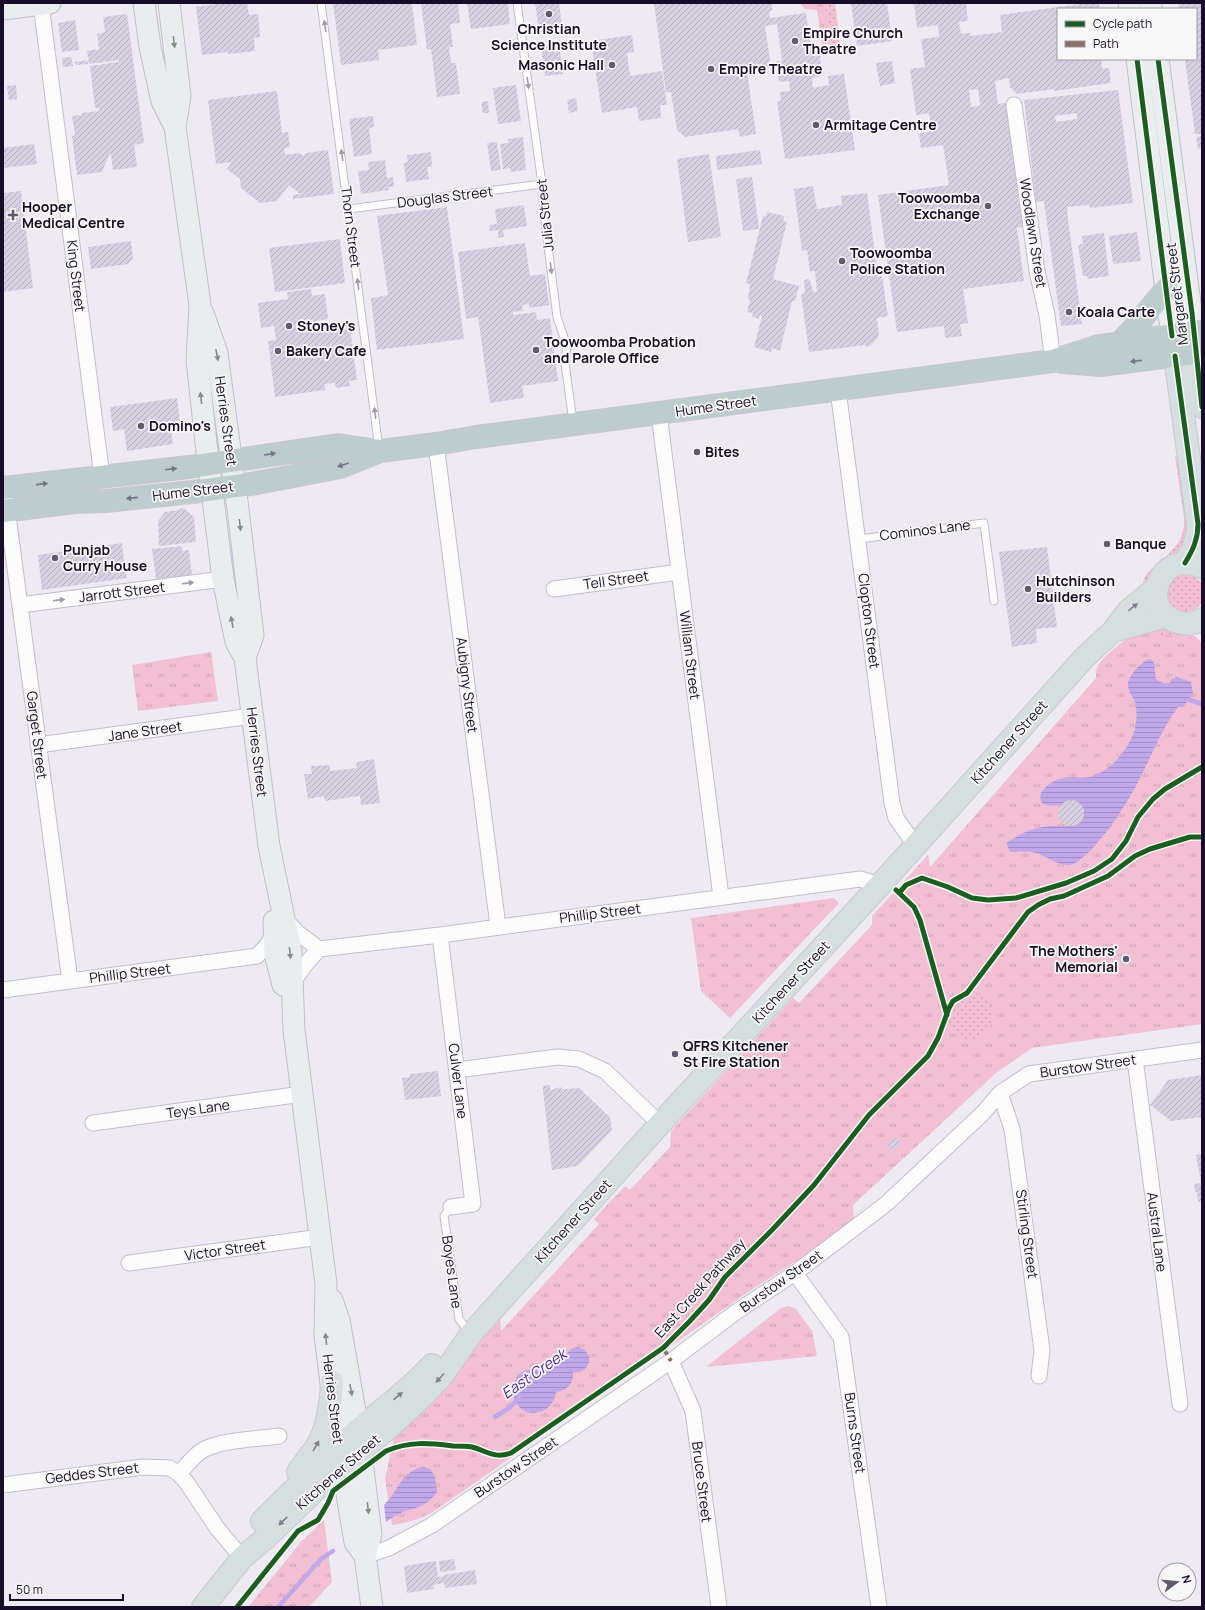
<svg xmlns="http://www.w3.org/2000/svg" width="1205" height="1610" viewBox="0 0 1205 1610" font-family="Manrope,sans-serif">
	<defs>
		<pattern id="grass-tufts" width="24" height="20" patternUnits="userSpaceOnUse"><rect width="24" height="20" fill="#f2bfd3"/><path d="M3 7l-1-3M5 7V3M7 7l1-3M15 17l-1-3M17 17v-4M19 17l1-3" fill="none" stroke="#cfa3b5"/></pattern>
		<pattern id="garden-dots" width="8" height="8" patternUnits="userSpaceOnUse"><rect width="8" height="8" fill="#f2bfd3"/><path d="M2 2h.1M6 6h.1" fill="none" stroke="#cfa3b5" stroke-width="1.8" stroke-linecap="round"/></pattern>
		<pattern id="water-rules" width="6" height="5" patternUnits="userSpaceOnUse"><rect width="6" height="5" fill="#c0a8ea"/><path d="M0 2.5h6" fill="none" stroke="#a48fc9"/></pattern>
		<pattern id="building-hatch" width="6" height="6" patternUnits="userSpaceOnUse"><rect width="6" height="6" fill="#d6d0e2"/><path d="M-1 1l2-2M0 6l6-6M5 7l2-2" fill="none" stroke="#b7b1c2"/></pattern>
	</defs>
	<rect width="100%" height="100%" fill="#edeaf4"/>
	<!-- grass -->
	<path fill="url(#grass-tufts)" d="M800,3H821L826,8L831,44L822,45L817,10L805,9Z
		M1140,630L1195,636L1202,644V1024L1032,1048L996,1073L853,1205L854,1220L798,1260L748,1292L436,1510C423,1518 408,1523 392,1525L385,1479L395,1433L500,1317L501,1331L599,1224L594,1219L625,1186L630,1190L670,1147L671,1131L793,998L799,1003L872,925V916L928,855L930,867L1096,678C1096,675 1096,671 1097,668C1100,658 1130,635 1140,630Z
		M211,652L218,701L138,711L132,665Z
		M834,898L839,903L730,1018L701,991L691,918Z
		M789,1306L796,1309L812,1331L817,1356L706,1367L781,1308Z
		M324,1520L332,1582L309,1607H248L301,1542Z"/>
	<!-- garden -->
	<path fill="url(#garden-dots)" d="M821,3H835L841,51H836L835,47H831L826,9Z
		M1175,456L1179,458L1193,528L1187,546L1144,584L1143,582L1145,576C1162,556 1186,548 1184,518Z
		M1166 593a19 19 0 1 1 38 0a19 19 0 1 1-38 0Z
		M1157,625C1169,628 1202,631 1202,648C1190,631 1172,638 1155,634L1152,631Z
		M947 1016a23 23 0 1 1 46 0a23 23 0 1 1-46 0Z"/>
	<!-- water -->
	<path fill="url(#water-rules)" d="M1151,659L1154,663L1156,679C1161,683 1164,684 1170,683L1172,679L1177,677L1191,682L1193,693L1184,706L1178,707C1161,730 1151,757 1138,782C1125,807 1108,832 1089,852C1083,857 1077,864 1069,865C1057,866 1044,854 1032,852C1025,851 1017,852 1010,852L1006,843C1018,835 1029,829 1043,827C1055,824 1073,830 1082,821L1084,811C1075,787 1058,815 1041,802C1039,794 1041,791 1047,786C1063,772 1077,781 1093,776C1104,772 1113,765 1120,756C1133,741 1140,722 1135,702C1133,697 1128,691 1128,685C1128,676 1142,660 1151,659Z
		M578,1347C596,1352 591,1374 573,1372C574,1383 567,1391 556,1392C555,1400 550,1408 542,1411C507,1424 501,1362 540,1370C544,1359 554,1355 565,1360C566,1352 570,1348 578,1347Z
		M424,1467L430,1469L435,1476L437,1492C426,1507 418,1507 403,1512C397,1514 392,1518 386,1522L384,1505C399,1491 400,1471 424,1467Z"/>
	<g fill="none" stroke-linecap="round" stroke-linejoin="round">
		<!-- stream -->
		<path stroke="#c0a8ea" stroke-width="4.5" d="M1190,700L1202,704
			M495,1417L509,1408L519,1398
			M278,1607L321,1559L333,1551"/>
	</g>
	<!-- building -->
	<path fill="url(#building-hatch)" fill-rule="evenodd" d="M223,3H247L249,15L258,14L260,37L254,38L255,51L228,54V52L202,55L196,7Z
		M333,3H412L417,45L378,50L379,60L341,65Z
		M421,3H458L460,23L450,24L453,47H449L451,63H456L460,94L437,97L431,49L427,50Z
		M467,3H508L510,24L471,29Z
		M535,3H559L562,26L539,29Z
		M654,3H776L772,4V11H769L770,18L806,13L813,56L820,55L822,76L812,78L813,88L829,85L828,76L844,74L855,150L785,159L777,101H781L780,92L790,91L789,81L779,82L776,61H782L777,24L765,26L771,67L747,71L756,134L740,137L738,129L685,137L677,130L671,92L666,93Z
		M851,3H887L892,41L857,46Z
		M914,3H966L968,21L959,22L961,34L970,33V36L1002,32L1000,15L1089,3H1099L1100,9H1058V59H1101L1102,69L1109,68L1111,83L1054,91V89L1017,94L1010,87L1009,78L995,81L998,104L1010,102L1027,226L1017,228L1024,281L963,289L968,323L960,324L962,336L945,338L944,326L897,332L878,195L949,185L943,145L921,148L919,133L932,131L929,113L916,115L910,69L925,67L921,39L939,37L938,25L917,28ZM978,89L980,106L971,107L969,90Z
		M1178,3H1202V134H1195L1185,59H1196V9H1179Z
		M127,14L144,143L134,145L137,167L113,170L111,154L109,155L102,172L77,175L72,136L75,135L72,116L82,115L81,113L99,111V108H95L90,66L119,62V60L89,64L87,51L99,49L97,34L105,32L103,17Z
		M75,20L79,50L62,52L58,23Z
		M632,35L634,52L627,53L630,76L662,71L667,105H660L661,118L639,121L637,107L602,113L591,41Z
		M559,44L563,74L545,76L541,46Z
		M71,57L73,66L63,67L62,58Z
		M87,60L88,64L76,65L75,62Z
		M892,61L895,83L880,86L876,63Z
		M16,85L17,99L9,100L7,86Z
		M516,85L521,121L498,124L493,88Z
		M1118,90L1133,203L1090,208L1089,205L1068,207L1067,211L1082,324L1061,326L1044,201L1036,202L1024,100ZM1077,113V119L1056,122L1055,116Z
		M277,91L282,133L288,132L290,147L284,148L285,155L300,153L303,156L306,153L328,150L334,194L293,199V195L300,194L289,185L277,201L260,203L241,188L240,179L227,169L232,162L216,164L208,100Z
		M576,98L578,111L569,113L567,100Z
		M488,101L489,113H483L481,102Z
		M373,116L374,127L369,128L372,154L354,157L349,119Z
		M1202,136V148L1198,149L1196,137Z
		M523,137L526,170L511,172L510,168L503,169L500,144L509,143L508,139Z
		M497,142L501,170L491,171L487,143Z
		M34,144L37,164L3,168V148Z
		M760,150L762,164L717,170L716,156Z
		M431,152L432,167H427L429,179L406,182L404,163L408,162L407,155Z
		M709,154L721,237L688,242L677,159Z
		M385,160L387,178L393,177L394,187H388L389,190L361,194L358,171L369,170L368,162Z
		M752,177L759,229L743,231L736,179Z
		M813,186L817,209L842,205L841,196L867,193L878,277L882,276L888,316L877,318L879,334L878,338L870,346L866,347V345L809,352L801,294L805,293L804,281L807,279L810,280L813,292H817L815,271L810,272L807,250L802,251L794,189Z
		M21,191L33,288L3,292V193Z
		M524,205L527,226L503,230L504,237L498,238V230L490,231L489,225L497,224L495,209Z
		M447,207L464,339L377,350L371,298L388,295L377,216Z
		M767,212L784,216L783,221L787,222L773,279L799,286L795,301H792L780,351L772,348L771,352L754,347L762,316L760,315L759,319L752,317L753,313L747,312L750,300L748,299L750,284L746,283L763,216H766Z
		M1137,232L1141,261L1113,264L1109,236Z
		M1104,233L1109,276L1088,279L1087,276H1083L1078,245L1083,244L1082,236Z
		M340,239L345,283L275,292L269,248Z
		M131,241L133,258L128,264L91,269L88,247Z
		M525,243L530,276L545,274L549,305L529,308V304L522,305L523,311L513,312V315L536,312L537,320L550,318L558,381L522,386L524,398L490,403L478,317L466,319L458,252Z
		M311,289L312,296L325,294L328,319L316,321L317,332L350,328L357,380L349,381L350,386L336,388L335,383L324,384L325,390L275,397L268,341L276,340L274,326L261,328L258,303L288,299L287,292Z
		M177,398L180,421L170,422L173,444L127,451L124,429L113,431L110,407Z
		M184,508L194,517L196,542L159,546L158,521L165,512L179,510V509Z
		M122,543L124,562L134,561L136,572L126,573L127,578L42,590L38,555Z
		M182,546V551L189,550L192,575L156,579L152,549Z
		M1047,547L1057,627L1036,629L1037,643L1012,647L999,552Z
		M374,759L380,803L361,805L360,796L325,801L324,796L308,799L304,774H312L311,766L330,765V771L357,768L356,762Z
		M1058 813a13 13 0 1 1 26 0a13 13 0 1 1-26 0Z
		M1120 959a6 6 0 1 1 12 0a6 6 0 1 1-12 0Z
		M438,1071L441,1096L405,1100L402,1078L410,1077V1074Z
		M1202,1075V1117L1171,1121L1150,1105L1168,1080Z
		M550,1085V1090L561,1087L563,1091V1089L579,1088L610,1117L612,1130L578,1166L552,1170L543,1091V1086Z
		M896,1137L901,1143L893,1151L887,1145Z
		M1202,1154V1201L1198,1202L1197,1192H1195L1194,1184L1201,1183L1196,1155Z
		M454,1559L456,1570L440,1572L439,1561Z
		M436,1561L438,1577L444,1576L443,1575L475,1570L477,1584L445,1588L444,1583L433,1585L434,1589L407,1593L404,1566Z"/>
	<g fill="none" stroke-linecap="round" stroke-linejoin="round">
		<!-- lane casing -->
		<g stroke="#c3bccf" stroke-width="9">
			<path id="lane" d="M321,3L379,449
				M517,3L542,184L546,231L557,317L567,346L565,363L573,422
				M349,209L542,184
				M859,539L984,523L994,601
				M451,1207L444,1216L459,1319L469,1332"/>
		</g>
		<!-- street casing -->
		<g stroke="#c3bccf" stroke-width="17">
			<path id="street" d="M41,4L102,477
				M1014,105L1037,271L1047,315L1053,361
				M838,390L892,803L896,818L915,845
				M659,414L721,897
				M436,444L498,926
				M6,501L70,981
				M554,589L679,572
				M20,605L223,579
				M38,745L252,716
				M284,918L298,933L319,949
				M440,935L473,1204L451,1207
				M292,983L305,965L319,949L440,935L860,879L880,885
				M3,990L257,956L268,944L274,933
				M1135,1059L1180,1404
				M457,1070L557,1057L579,1059L605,1071L660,1124
				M1000,1093L1012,1129L1042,1350L1039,1376
				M93,1123L302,1094
				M129,1263L320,1237
				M795,1273L841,1337L879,1607
				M671,1361L693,1411L719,1607
				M179,1474C186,1466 194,1455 203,1450C221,1440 258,1439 279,1436
				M3,1485L143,1467L170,1468L179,1474L187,1483L217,1528L242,1558
				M365,1556L389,1548L432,1525L671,1361L736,1312L795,1273L886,1204L983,1113L1000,1093L1029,1074L1202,1050"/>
		</g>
		<!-- secondary casing -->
		<g stroke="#c3bccf" stroke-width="23">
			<path id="secondary" d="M144,3L150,47L162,101L175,127
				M169,3L180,96L175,127L200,305L197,360L206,443L223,579L236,642L245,658L269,846L291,952L294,1030L326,1284L325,1335L339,1447L355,1542L365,1556
				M1129,3L1130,9
				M1151,3V9
				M3,9L50,3
				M1137,59L1174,354
				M1158,59L1196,349
				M203,313L217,353L238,509L253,635L245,658
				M274,921L275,954L283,985
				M332,1300L339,1320L355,1411L363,1469L371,1534L365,1556L372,1607"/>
		</g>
		<!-- primary casing -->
		<g stroke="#cac7d0" stroke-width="24">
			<path id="primary" d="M1196,353L1202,407
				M1175,356L1198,524C1198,539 1193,550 1185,563
				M1202,567C1159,547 1137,610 1178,622C1186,625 1195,624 1202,619
				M1113,631L1166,616
				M298,1472C304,1463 311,1455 317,1446C328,1428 331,1403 332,1382
				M262,1521C293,1490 325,1459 359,1429C384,1408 410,1389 432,1365
				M203,1607L242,1558L268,1536L330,1476L392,1425L428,1391L444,1373L471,1334L660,1124L880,885L1085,657L1113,631L1128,611L1156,588"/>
		</g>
		<!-- highway casing -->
		<g stroke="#cac7d0" stroke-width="24">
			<path id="highway" d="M1120,343L1136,326L1166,289
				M1062,362L1101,365L1202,352
				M3,488L189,467L338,445L378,451
				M3,511L75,502L106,501L192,492L251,484L340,467L380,451L436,444L476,437L1053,361L1099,346L1202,331"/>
		</g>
		<!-- lane -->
		<use href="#lane" stroke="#fcfcfd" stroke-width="7"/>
		<!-- street -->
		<use href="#street" stroke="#fcfcfd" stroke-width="15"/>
		<!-- secondary -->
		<use href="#secondary" stroke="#e9edee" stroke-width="21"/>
		<!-- primary -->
		<use href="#primary" stroke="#d6dfe0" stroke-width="22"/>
		<!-- highway -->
		<use href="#highway" stroke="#bdcccc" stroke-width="22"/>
		<!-- quiet -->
		<path stroke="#8d6e63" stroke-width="4" stroke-dasharray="8 4" stroke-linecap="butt" d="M663,1348L671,1361"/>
		<!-- cycleway casing -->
		<g stroke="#f7f7f7" stroke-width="8">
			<path id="cycleway" d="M1137,59L1172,336
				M1158,59L1192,313L1202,407
				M1175,356L1198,524C1198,539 1193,550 1185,563
				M896,890L914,907L920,920L947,1015
				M899,893L906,885L922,878L948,887L972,898L988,900L1016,898L1066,883L1094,871L1112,859L1126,841L1138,817L1153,799L1165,789L1202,767
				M237,1607L298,1531L318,1520L328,1503L333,1491L386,1451C410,1441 428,1443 453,1446C459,1446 466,1446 472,1447C487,1451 494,1459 511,1453L663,1348L689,1322L709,1300L725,1277L772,1230L814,1185L869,1115L928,1056L938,1038L949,1008L953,1001L967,993L1028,912L1038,905L1050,899L1064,896L1108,876L1135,856L1150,849L1190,837H1202"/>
		</g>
		<!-- cycleway -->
		<use href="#cycleway" stroke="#1b5e20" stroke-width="5"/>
	</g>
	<!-- one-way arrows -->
	<defs><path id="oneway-solid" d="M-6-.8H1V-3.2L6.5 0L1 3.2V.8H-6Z"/></defs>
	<g fill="#a19ca8">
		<use href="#oneway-solid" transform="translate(325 26) rotate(-98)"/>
		<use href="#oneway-solid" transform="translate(528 83) rotate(82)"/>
		<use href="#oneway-solid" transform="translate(342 155) rotate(-97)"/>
		<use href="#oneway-solid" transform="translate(551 268) rotate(83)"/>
		<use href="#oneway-solid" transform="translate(358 284) rotate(-97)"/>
		<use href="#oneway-solid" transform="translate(375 413) rotate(-97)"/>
		<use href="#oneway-solid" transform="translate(188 583) rotate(-7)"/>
		<use href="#oneway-solid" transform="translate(59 600) rotate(-7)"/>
	</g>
	<g fill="#8b8895">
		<use href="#oneway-solid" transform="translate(174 42) rotate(83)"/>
		<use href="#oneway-solid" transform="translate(217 355) rotate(79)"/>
		<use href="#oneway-solid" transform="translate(201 398) rotate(-96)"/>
		<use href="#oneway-solid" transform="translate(240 525) rotate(84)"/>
		<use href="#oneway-solid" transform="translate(232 622) rotate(-101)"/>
		<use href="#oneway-solid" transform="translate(290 953) rotate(84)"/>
		<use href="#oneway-solid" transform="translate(326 1339) rotate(-96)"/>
		<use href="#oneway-solid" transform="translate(351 1390) rotate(80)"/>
		<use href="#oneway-solid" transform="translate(368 1508) rotate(83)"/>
	</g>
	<g fill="#737683">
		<use href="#oneway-solid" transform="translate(1136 361) rotate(173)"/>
		<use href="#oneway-solid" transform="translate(270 454) rotate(-9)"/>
		<use href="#oneway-solid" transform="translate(343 465) rotate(161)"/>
		<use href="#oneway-solid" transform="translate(171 469) rotate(-7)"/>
		<use href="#oneway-solid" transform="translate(42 484) rotate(-6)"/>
		<use href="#oneway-solid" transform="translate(132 498) rotate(174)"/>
	</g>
	<g fill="#80808e">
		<use href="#oneway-solid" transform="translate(1133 607) rotate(-39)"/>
		<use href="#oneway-solid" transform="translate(440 1378) rotate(132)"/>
		<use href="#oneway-solid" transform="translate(398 1396) rotate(-40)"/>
		<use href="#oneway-solid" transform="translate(316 1446) rotate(-60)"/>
		<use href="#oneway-solid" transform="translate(283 1521) rotate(136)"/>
	</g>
	<!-- markers -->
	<g fill="#635a70" stroke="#f7f7f7" stroke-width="1.5">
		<circle cx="549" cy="14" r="4"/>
		<circle cx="795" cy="41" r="4"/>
		<circle cx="612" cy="65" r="4"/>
		<circle cx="711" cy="69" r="4"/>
		<circle cx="816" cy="125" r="4"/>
		<circle cx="988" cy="206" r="4"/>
		<path d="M11 209h4v4h4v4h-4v4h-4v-4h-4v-4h4z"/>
		<circle cx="842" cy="261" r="4"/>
		<circle cx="1069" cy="312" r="4"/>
		<circle cx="289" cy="326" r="4"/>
		<circle cx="536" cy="350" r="4"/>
		<circle cx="278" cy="351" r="4"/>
		<circle cx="141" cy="426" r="4"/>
		<circle cx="697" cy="452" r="4"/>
		<circle cx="1107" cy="544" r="4"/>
		<circle cx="55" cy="558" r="4"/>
		<circle cx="1028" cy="589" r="4"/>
		<circle cx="1126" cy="959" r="4"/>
		<circle cx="675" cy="1054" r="4"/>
	</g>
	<g text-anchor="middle" stroke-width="3.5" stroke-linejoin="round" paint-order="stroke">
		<!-- poi labels -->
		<g font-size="14" font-weight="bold" fill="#180d29" stroke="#f7f7f7" text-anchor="start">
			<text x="549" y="34" text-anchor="middle">Christian<tspan x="549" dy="16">Science Institute</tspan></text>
			<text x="803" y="38">Empire Church<tspan x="803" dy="16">Theatre</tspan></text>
			<text x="604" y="70" text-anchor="end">Masonic Hall</text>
			<text x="719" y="74">Empire Theatre</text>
			<text x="824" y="130">Armitage Centre</text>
			<text x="980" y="203" text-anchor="end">Toowoomba<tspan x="980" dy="16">Exchange</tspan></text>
			<text x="22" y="212">Hooper<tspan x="22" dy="16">Medical Centre</tspan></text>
			<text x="850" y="258">Toowoomba<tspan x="850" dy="16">Police Station</tspan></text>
			<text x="1077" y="317">Koala Carte</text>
			<text x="297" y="331">Stoney's</text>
			<text x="544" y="347">Toowoomba Probation<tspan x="544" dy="16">and Parole Office</tspan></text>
			<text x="286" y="356">Bakery Cafe</text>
			<text x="149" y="431">Domino's</text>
			<text x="705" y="457">Bites</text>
			<text x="1115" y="549">Banque</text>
			<text x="63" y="555">Punjab<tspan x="63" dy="16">Curry House</tspan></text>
			<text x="1036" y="586">Hutchinson<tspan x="1036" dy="16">Builders</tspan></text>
			<text x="1118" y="956" text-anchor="end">The Mothers'<tspan x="1118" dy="16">Memorial</tspan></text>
			<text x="683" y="1051">QFRS Kitchener<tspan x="683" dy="16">St Fire Station</tspan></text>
		</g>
		<!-- street labels -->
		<g font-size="14" fill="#180d29" stroke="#f7f7f7">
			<text transform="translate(445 197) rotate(-7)" y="5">Douglas Street</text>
			<text transform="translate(545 215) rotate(-96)" y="5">Julia Street</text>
			<text transform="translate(351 227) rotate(83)" y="5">Thorn Street</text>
			<text transform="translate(1033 233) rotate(81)" y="5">Woodlawn Street</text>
			<text transform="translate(76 276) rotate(83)" y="5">King Street</text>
			<text transform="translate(1177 294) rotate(-97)" y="5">Margaret Street</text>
			<text transform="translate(716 406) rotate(-8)" y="5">Hume Street</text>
			<text transform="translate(226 421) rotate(82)" y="5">Herries Street</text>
			<text transform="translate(193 491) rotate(-7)" y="5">Hume Street</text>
			<text transform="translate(925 530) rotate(-7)" y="5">Cominos Lane</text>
			<text transform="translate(616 580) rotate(-8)" y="5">Tell Street</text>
			<text transform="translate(122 592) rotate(-7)" y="5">Jarrott Street</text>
			<text transform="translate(869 621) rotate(83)" y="5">Clopton Street</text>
			<text transform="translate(690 655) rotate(83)" y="5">William Street</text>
			<text transform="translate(467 685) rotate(83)" y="5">Aubigny Street</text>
			<text transform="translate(145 731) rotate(-8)" y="5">Jane Street</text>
			<text transform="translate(37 735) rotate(83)" y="5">Garget Street</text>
			<text transform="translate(1009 742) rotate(-48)" y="5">Kitchener Street</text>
			<text transform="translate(257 752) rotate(83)" y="5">Herries Street</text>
			<text transform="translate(600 913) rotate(-7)" y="5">Phillip Street</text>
			<text transform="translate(130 973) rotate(-7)" y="5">Phillip Street</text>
			<text transform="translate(791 982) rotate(-47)" y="5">Kitchener Street</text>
			<text transform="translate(1088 1066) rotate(-8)" y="5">Burstow Street</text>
			<text transform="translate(458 1081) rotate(83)" y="5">Culver Lane</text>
			<text transform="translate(198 1109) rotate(-8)" y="5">Teys Lane</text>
			<text transform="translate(573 1221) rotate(-48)" y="5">Kitchener Street</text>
			<text transform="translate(1157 1232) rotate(83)" y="5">Austral Lane</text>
			<text transform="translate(1027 1234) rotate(82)" y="5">Stirling Street</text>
			<text transform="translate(225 1250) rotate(-8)" y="5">Victor Street</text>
			<text transform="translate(452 1272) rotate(82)" y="5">Boyes Lane</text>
			<text transform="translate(781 1281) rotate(-35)" y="5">Burstow Street</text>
			<text transform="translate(700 1288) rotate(-48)" y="5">East Creek Pathway</text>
			<text transform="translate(333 1399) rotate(83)" y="5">Herries Street</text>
			<text transform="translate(855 1433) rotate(82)" y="5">Burns Street</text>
			<text transform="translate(516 1467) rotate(-34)" y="5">Burstow Street</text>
			<text transform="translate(338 1472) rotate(-41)" y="5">Kitchener Street</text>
			<text transform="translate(92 1473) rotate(-7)" y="5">Geddes Street</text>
			<text transform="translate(702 1482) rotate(83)" y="5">Bruce Street</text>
		</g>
		<!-- water labels -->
		<g font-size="15" font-style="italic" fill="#56278f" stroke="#f7f7f7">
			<text transform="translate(534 1374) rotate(-35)" y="5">East Creek</text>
		</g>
	</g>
	<!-- border -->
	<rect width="1205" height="1610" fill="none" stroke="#180d29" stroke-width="8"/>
	<!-- legend -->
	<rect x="1057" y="8" width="140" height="52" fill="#f7f7f7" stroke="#9e99a5"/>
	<rect x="1065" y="21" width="20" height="6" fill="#1b5e20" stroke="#9e99a5"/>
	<text x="1093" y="28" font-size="12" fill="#180d29">Cycle path</text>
	<rect x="1065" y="41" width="20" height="6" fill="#8d6e63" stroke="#9e99a5"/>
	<text x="1093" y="48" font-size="12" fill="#180d29">Path</text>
	<!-- north arrow -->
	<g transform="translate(1177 1582) rotate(74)"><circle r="19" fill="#f7f7f7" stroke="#9e99a5"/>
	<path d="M0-3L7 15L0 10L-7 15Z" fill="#635a70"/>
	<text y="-6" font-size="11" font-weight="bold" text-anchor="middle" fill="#180d29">N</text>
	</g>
	<!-- scale -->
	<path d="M10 1594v6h113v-6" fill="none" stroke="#180d29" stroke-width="2"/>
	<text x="16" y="1594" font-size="12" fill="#180d29" stroke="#f7f7f7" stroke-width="3" paint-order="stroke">50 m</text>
</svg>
